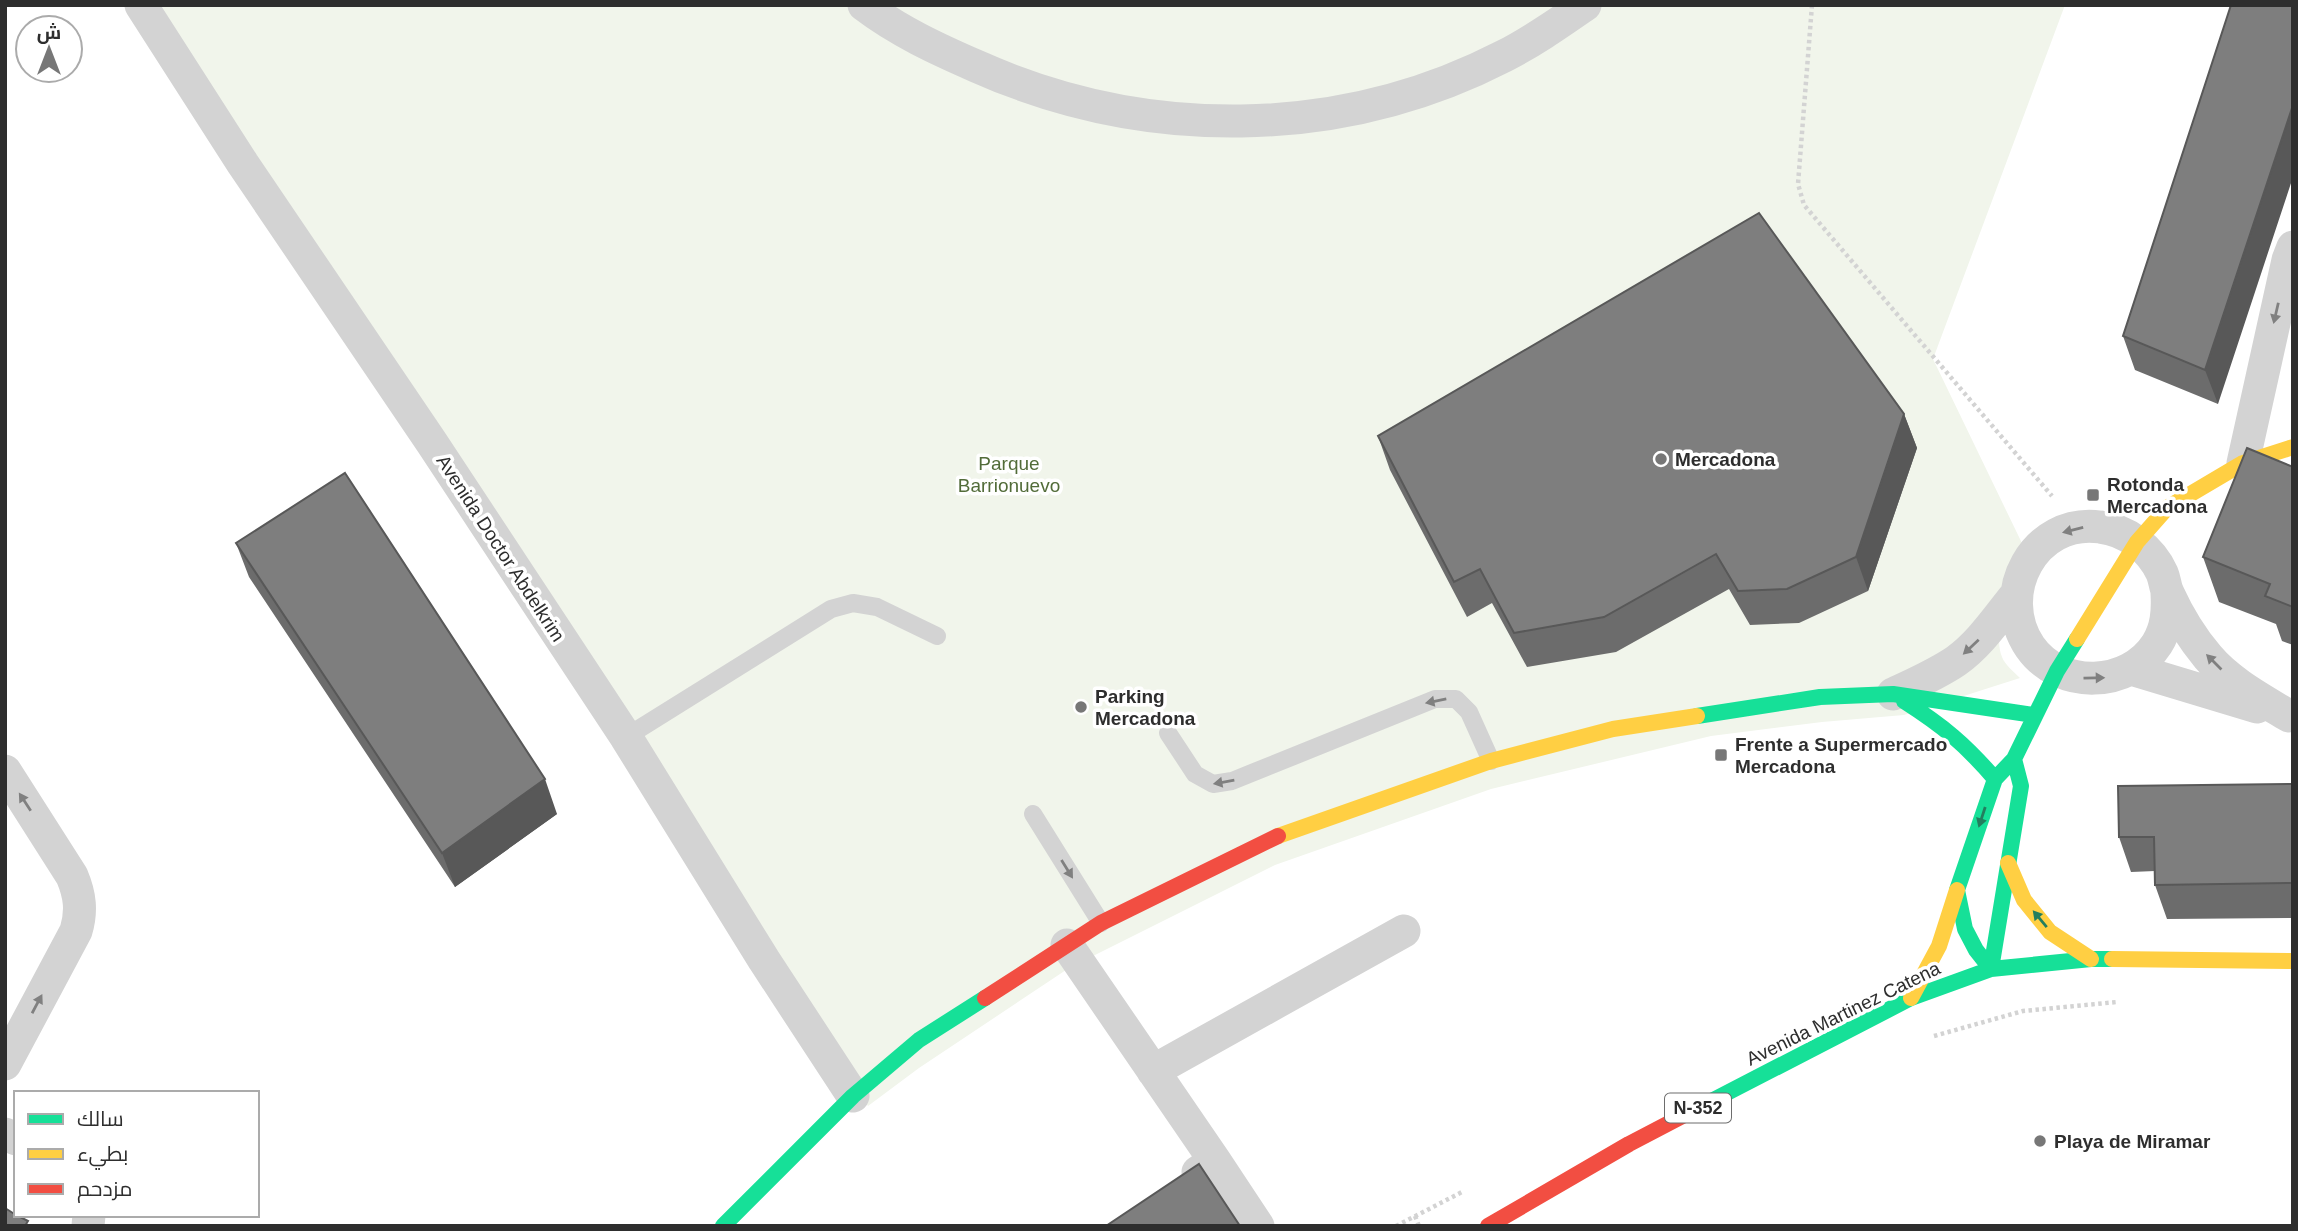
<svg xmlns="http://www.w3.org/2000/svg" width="2298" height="1231" viewBox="0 0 2298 1231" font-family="Helvetica,Cairo,sans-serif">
	<rect width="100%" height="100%" fill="#fff"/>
	<!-- green -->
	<path fill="#f1f5eb" d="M140,5H2065L1933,359L2033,566C2019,591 1990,627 2002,657C2005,665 2014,672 2020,678L1904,715L1822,722L1711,736L1491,789L1275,865L1069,968L919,1068L868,1106Z"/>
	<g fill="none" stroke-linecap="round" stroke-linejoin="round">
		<!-- path -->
		<path stroke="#d3d3d3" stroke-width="4.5" stroke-dasharray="3.5 3.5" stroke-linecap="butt" d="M1812,5L1798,184L1804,205L2052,496
			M1934,1036L2023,1011L2117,1002
			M1415,1216L1419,1226
			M1396,1226L1464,1191"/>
		<!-- lane -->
		<path stroke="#d3d3d3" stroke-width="18" d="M1168,733L1195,774L1213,784L1232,781L1435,699H1456L1469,712L1491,761
			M626,737L831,609L853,603L877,607L937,636
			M1033,814L1101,923"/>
		<!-- street -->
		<path stroke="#d3d3d3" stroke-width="33" d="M141,5L243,164L432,443L626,737L764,960L853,1096
			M864,5C898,31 937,49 976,66C1144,141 1339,141 1504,56C1532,42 1559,23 1585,5
			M2243,463L2288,260L2293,247
			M2167,593C2168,611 2167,628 2157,644C2129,688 2060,690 2030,647C1994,594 2034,518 2100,527C2127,530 2151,549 2162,573C2165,580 2165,587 2168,593C2178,615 2192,638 2208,657C2229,682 2261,699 2289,716
			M2131,669L2257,707
			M1893,694C1914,684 1937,674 1956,661C1980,644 1997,618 2015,596
			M5,771L72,876C80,895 82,911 76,931L5,1064
			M1067,945L1215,1161
			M1153,1071L1404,931
			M5,1134L16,1139
			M1198,1172L1215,1161L1258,1226
			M88,1226L89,1215"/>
		<!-- fast -->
		<path stroke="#16e098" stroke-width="16" d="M1904,701C1943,726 1965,744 1995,779
			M1697,716L1820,697L1893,694L2034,715
			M1991,969L1976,950L1965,929L1957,890L1995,779L2014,759L2057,671L2077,639
			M1991,969L2021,786L2014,759
			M1694,1110L1911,998L1991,969L2091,959H2112
			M723,1226L853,1096L919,1040L985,998"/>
		<!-- slow -->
		<path stroke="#ffcf43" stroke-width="16" d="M2077,639L2137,542L2167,508L2243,463L2293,447
			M1278,836L1491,761L1613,729L1697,716
			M2008,863L2024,900L2050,932L2091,959
			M2112,959L2293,961
			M1911,998L1939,946L1957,890"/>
		<!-- jam -->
		<path stroke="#f24e42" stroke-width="16" d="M985,998L1101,923L1278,836
			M1488,1226L1629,1144L1694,1110"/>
	</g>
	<!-- wall -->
	<path fill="#6c6c6c" d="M2231,5L2218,404L2135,370L2123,336Z
		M1904,414L1917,448L1868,591L1799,623L1750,625L1729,589L1616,652L1527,667L1492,603L1467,617L1390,470L1378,436Z
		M2293,467V645L2282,641L2276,624L2219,602L2203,557Z
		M236,543L557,814L455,887L249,577Z
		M2293,784V918L2167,919L2155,885V871L2131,872L2119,837Z"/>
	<!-- shaded-wall -->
	<path fill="#585858" d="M2293,105V177L2218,404L2205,370Z
		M1904,414L1917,448L1868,591L1856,557Z
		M545,779L557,814L455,887L442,853Z"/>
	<!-- building -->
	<path fill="#7e7e7e" stroke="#585858" stroke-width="2" d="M2231,5H2293V105L2205,370L2123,336Z
		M1759,213L1904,414L1856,557L1787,589L1738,591L1716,554L1604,617L1514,633L1480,569L1454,582L1378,436Z
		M2247,448L2293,467V607L2265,596L2270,584L2203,557Z
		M345,473L545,779L442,853L236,543Z
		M2293,784V883L2155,885L2154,837H2119L2118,786Z
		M1199,1164L1240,1226H1106Z
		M5,1208L16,1215L28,1221L25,1226H5Z"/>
	<!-- one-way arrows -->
	<defs><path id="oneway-solid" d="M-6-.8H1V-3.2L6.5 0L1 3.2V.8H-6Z" transform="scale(1.75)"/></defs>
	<g fill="#808080">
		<use href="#oneway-solid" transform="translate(2276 313) rotate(103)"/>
		<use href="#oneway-solid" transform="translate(2073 530) rotate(166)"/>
		<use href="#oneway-solid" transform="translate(1971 647) rotate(137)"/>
		<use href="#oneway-solid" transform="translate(2214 662) rotate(-135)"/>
		<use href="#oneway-solid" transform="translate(2094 678) rotate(-1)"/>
		<use href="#oneway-solid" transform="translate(1436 701) rotate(169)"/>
		<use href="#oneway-solid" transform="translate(1224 782) rotate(170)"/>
		<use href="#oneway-solid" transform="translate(25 802) rotate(-123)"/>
		<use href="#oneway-solid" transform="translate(1067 869) rotate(58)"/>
		<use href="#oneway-solid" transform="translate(37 1004) rotate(-62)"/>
	</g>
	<g fill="#237e5e">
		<use href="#oneway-solid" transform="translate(1982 817) rotate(108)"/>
		<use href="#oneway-solid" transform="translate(2040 919) rotate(-130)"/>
	</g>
	<!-- markers -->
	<g fill="#777" stroke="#fff" stroke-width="2.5">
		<circle cx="1661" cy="459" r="7"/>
		<rect x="2086" y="488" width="14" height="14" rx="3.5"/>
		<circle cx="1081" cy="707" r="7"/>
		<rect x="1714" y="748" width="14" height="14" rx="3.5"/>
		<circle cx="2040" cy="1141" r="7"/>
	</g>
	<g text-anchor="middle" stroke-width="7" stroke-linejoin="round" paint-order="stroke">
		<!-- shield labels -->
		<rect fill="#fff" stroke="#6d6d6d" stroke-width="2" x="1665" y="1093.5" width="66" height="29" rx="5"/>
		<g font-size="18" font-weight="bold" fill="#2e2e2e">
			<text x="1698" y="1114">N-352</text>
		</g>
		<!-- poi labels -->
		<g font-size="19" font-weight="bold" fill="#2e2e2e" stroke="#fff" text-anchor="start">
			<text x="1675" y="466">Mercadona</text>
			<text x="2107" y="491">Rotonda<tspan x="2107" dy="22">Mercadona</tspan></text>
			<text x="1095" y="703">Parking<tspan x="1095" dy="22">Mercadona</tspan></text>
			<text x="1735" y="751">Frente a Supermercado<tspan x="1735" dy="22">Mercadona</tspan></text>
			<text x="2054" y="1148">Playa de Miramar</text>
		</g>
		<!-- park labels -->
		<g font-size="19" fill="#526c39" stroke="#fff">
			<text x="1009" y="470">Parque<tspan x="1009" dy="22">Barrionuevo</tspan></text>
		</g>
		<!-- street labels -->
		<g font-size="19" fill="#2e2e2e" stroke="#fff">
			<text transform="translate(501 548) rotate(57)" y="7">Avenida Doctor Abdelkrim</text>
			<text transform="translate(1843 1013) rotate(-26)" y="7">Avenida Martinez Catena</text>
		</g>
	</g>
	<!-- border -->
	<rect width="2298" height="1231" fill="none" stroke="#2e2e2e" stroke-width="14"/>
	<!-- legend -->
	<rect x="14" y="1091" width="245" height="126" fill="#ffffff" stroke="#ababab" stroke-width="2"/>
	<rect x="28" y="1114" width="35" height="10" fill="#16e098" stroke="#ababab" stroke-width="2"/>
	<text x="77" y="1126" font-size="21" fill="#2e2e2e">سالك</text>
	<rect x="28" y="1149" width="35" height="10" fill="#ffcf43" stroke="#ababab" stroke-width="2"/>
	<text x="77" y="1161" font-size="21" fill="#2e2e2e">بطيء</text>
	<rect x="28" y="1184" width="35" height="10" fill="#f24e42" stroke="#ababab" stroke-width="2"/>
	<text x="77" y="1196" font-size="21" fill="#2e2e2e">مزدحم</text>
	<!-- north arrow -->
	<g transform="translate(49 49)"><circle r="33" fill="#ffffff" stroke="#ababab" stroke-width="2"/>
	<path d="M0-5L12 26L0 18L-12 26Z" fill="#777777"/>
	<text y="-10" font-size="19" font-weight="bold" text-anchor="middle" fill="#2e2e2e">ش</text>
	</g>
</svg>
